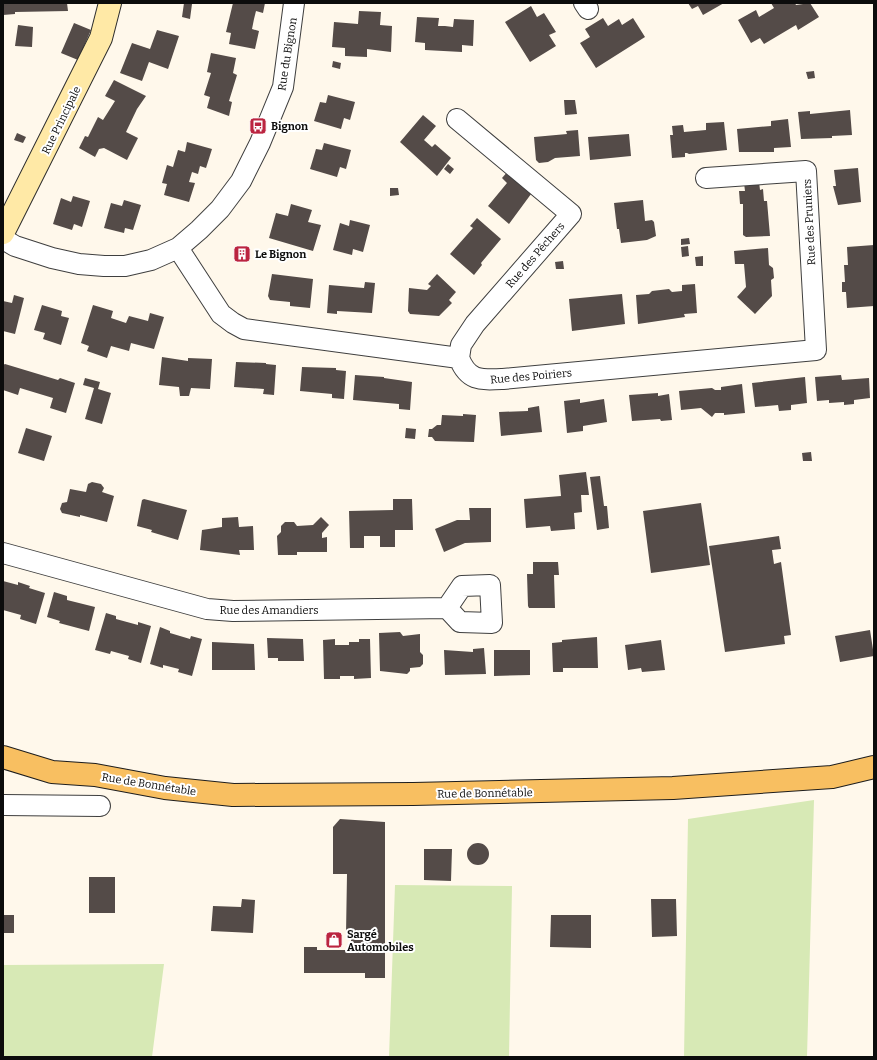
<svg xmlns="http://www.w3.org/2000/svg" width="877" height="1060" viewBox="0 0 877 1060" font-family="Bitter,serif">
	<rect width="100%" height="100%" fill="#fff8eb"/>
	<!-- green -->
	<path fill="#d7e9b5" d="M814,800L807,1057H684L688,819Z
		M395,885L512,886L509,1057H389Z
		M164,964L152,1057H3V965Z"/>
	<!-- building -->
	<path fill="#544b48" d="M3,3H67L68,11L15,12V14L3,15Z
		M184,3L192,4L190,19L182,17Z
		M233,3H265L263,13L256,11L254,19L252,29L259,31L255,49L229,44L231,33L226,32Z
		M688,3H724L703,15L698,6L692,9Z
		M771,3H795L796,5L810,3L819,17L798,30L796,25L764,44L760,38L751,43L738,20L756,10L759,17L774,8Z
		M531,6L537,17L544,13L556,32L549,35L556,46L530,62L505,22Z
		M359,11L381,12L380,25L392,26L391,52L367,49V57L345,56V48L332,47L334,22L358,24Z
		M417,17L439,18L438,26H445L453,27L454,19L474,20L473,46L462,45V52L425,50V43L415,42Z
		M603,18L608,26L619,19L622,25L633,18L645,37L596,68L580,43L590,37L585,29Z
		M74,23L91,30L78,60L61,53Z
		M18,25L33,27L32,47L15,46Z
		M157,30L179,36L168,69L149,62L142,81L120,73L132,43L150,49Z
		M211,53L236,58L233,73L237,75L229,101L232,102L229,116L207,108L210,97L204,95L211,73L207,72Z
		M333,61L341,63L340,69L332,67Z
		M814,71L815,78L808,79L806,72Z
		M114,80L146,96L137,109L126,132L138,138L127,160L104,148L99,149L95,157L79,148L85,136L88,137L98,117L103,120L115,101L105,96Z
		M328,95L355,102L350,120L344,118L341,129L314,121L320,102L326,103Z
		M564,100H575L577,114L565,115Z
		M850,110L852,135L832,136V138L801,139L798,112L810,111V114Z
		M423,115L436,126L424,140L432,147L435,144L451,158L437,176L400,142Z
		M788,119L791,147L774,148V152H739L737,129L771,126V121Z
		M724,122L727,150L689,154L687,153H685V157L672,158L670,135H673L672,126L683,125L684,132L706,130V123Z
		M578,130L580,156L555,158L548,162L539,163L536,160L534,137L567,134L566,131Z
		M17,133L26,137L23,143L14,140Z
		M629,134L631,156L590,160L588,137Z
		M187,142L212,149L206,168L200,166L198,174L192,172L189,182L195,183L189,202L164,195L167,184L162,183L167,165L173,167L178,150L185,152Z
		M324,143L351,150L346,169L340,167L337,177L310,169L316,149L322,150Z
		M448,164L454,169L450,174L444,169Z
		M858,168L861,202L838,205L833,186H836L834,170Z
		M509,170L534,190L509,224L488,206L507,183L502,178Z
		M759,182L760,190L763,189L764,201H767L770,236L746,237L743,235V204H740L739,191H745L744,183Z
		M390,188H398L399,195L390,196Z
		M73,196L90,201L82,227L74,224L72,230L53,224L61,198L71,202Z
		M124,200L141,205L133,230L125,228L124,233L104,228L111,203L122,206Z
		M643,200L645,221L652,220L654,222L656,236L647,240L621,243L619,229H617L614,203Z
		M291,204L312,210L308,222L321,225L313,251L269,238L276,213L288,216Z
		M477,218L501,239L481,263L482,265L474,275L450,254L473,228L470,226Z
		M350,220L370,225L363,252L353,249L352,255L333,250L340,223L349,226Z
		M689,238L690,244L681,245V239Z
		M874,245V306L847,308L846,292H842V282H845L844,265H848L847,247Z
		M688,246L689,256L682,257L681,247Z
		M237,247L249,248L247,260L235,259Z
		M768,248L769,265L773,268L774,278L771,280L772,296L755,314L737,297L746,287L744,264H735L734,251Z
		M703,256V266H696L695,257Z
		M563,261L564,269H556L555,262Z
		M272,274L313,279L310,308L290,306V302L270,300L268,296Z
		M437,274L456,292L449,300L452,303L439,316L410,314L408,311L409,288L427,290L431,286L428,284Z
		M365,282L375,283L372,313L337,311V314L327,313L329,285L364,288Z
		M695,284L697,313L684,314L685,317L638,324L636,295L649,294L652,291L669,289L672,292L682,291V285Z
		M622,294L625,324L572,331L569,299Z
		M14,295L24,298L15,334L3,331V301L12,303Z
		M42,305L62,311L61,316L69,318L61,345L43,339L45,333L34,330Z
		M93,305L113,311L111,318L126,323L129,316L148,321L150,313L164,317L154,349L131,343L129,351L111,346L107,358L87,351L89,346L81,343Z
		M162,357L188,361V358L212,359L210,389L191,388L189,396H180L179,387L159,385Z
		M236,362L266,363V364L276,365L274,395L263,394L264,389L234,387Z
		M5,364L58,380L60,378L75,383L66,413L50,408L53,398L20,388L18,395L3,390V365Z
		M302,367L336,368V370L346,371L344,399L332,398V394L300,391Z
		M355,375L384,377V378L412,382L410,410L399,409V404L353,400Z
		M841,375L842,380L869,378L870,398L854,400V404L844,405V402L829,403V400L817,401L815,377Z
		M805,377L807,403L791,405V410L779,411L778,405L755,407L752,383Z
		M85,378L100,382L98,389L111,393L102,424L85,419L94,388L83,385Z
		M742,384L745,413L724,415V413H715L712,417L701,408L681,410L679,391L712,388L715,390H721V387Z
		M658,393V396L669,394L672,420L661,421L660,419L632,421L629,395Z
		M580,399V403L604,399L607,422L583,426V431L567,433L564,401Z
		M539,406L542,432L501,436L499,412L528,411V408Z
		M463,414L476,415L474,442L435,441L432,437H428L429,429H432L437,425H441L442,415L463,416Z
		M26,428L52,436L44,461L18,453Z
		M406,428L416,429L415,439L405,438Z
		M811,452L812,461H803L802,453Z
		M586,472L589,495H581L582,512L574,513L575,529L551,531L550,526L526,528L524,499L561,496L559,475Z
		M600,476L604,506H607L609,528L597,530L590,477Z
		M92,482L101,484L104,488L102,492L114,496L107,522L80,515V517L62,513L60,509L62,503L67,502L70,489L86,492L88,484Z
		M144,499L187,510L178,540L151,532L152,530L137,526L142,500Z
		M393,499H412L413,530H395V547H380V536H364V548H350L349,511L393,510Z
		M701,503L710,565L651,573L643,511Z
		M469,508H491V542L465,543L444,552L435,529L457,520H470Z
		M238,517L239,527L253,526L254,550H239L240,555L200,550L202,530L222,527V518Z
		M321,517L329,525L322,533V538L327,537V552H297V555H278L277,536L281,532V526L285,522H294L297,526L313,525Z
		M779,536L781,549L772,550L774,564L781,562L791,635L784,636L785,644L725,652L709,546Z
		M533,562H558L559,575H554L555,608H529L528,606L527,574H533Z
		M3,581L18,585V582L30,586L29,588L45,593L36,624L20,619L21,615L3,610Z
		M54,592L67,596V600L95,607L89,631L59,623L60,621L47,617Z
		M106,613L116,616V619L138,625V622L151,626L141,663L128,659L129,656L111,651L110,654L95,650Z
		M160,627L170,631V633L190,639L191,636L202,639L192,676L178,672L179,669L163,665V668L150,664Z
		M870,630L874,656L840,662L835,636Z
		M400,632L403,636L420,634V652L423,655V664L420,667L410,668V671L407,674L380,671L379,633Z
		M597,637L598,668H563V672H553L552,643L562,642V640Z
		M267,638L303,639L304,661H278V658H268Z
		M335,639V645H349V642H359V639H370L371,678L354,679V676H340V679H324L323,640Z
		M661,640L665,670L642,672L641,668L628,670L625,645Z
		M212,642L254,644L255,670H212Z
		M484,648L486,674L445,675L444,650L473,652V649Z
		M494,650H530V675L494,676Z
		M340,819L385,822V978H365V973H304V947H317V950H351V934H346L347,874H333V827Z
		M467 854a11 11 0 1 1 22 0a11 11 0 1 1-22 0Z
		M424,849H452L451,881L424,880Z
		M89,877H115V913H89Z
		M242,899L255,900L253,933L211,931L213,906L241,907Z
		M651,899H676L677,936L652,937Z
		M3,915H14V933H3Z
		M551,915H591V948L550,947Z"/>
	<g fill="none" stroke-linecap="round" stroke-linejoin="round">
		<!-- street casing -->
		<g stroke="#3f3f3f" stroke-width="22">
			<path id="street" d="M584,3L588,9
				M457,119L571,214L475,324L461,345L459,358
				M3,239L15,246L52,258L79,264L104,266H125L151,260L178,248L199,230L220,209L241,181L260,143L283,87L294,3
				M178,248L221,314L233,323L244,329L459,358C468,381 480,380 503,379L816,350L806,171L706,178
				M3,553L207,609L233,611L447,608L460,622L492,623L490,585L462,586L447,608
				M3,805L100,806"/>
		</g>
		<!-- secondary casing -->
		<g stroke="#2e2e2e" stroke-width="24">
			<path id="secondary" d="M3,233L101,38L110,3"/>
		</g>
		<!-- primary casing -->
		<g stroke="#1d1d1d" stroke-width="24">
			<path id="primary" d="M3,757L52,772L95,775L165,788L233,795L413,794L673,788L832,777L874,767"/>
		</g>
		<!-- street -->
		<use href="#street" stroke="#fff" stroke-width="20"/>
		<!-- secondary -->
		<use href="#secondary" stroke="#ffe9a6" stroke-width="22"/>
		<!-- primary -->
		<use href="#primary" stroke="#f8bf61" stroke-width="22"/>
	</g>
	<!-- icons -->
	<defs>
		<g id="bus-square" transform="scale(0.9)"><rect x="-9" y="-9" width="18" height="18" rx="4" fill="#bb2440" stroke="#fff"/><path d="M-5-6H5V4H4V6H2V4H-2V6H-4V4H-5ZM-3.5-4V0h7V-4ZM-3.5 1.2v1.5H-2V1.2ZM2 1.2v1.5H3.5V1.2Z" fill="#fff"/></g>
		<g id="building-square" transform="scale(0.9)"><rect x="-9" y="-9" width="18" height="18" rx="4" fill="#bb2440" stroke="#fff"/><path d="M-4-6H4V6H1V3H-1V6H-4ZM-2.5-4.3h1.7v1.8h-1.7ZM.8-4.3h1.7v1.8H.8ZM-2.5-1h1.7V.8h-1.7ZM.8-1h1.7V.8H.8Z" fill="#fff"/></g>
		<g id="shop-square" transform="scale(0.9)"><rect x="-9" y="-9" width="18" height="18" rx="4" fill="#bb2440" stroke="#fff"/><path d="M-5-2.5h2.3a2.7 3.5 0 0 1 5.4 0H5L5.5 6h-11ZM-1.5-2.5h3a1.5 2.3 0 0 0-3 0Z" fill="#fff"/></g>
	</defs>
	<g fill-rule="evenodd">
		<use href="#bus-square" x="258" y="126"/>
		<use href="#building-square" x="242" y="254"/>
		<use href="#shop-square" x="334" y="940"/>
	</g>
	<g text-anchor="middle" stroke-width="4" stroke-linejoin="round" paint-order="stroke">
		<!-- street labels -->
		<g font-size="11" fill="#0c0c0c" stroke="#fff">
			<text transform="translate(287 54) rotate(-81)" y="4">Rue du Bignon</text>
			<text transform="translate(61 120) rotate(-64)" y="4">Rue Principale</text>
			<text transform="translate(809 222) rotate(-93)" y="4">Rue des Pruniers</text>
			<text transform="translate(535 255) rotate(-49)" y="4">Rue des Pêchers</text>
			<text transform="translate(531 376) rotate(-5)" y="4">Rue des Poiriers</text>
			<text x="269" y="614">Rue des Amandiers</text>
			<text transform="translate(149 784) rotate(9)" y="4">Rue de Bonnétable</text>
			<text transform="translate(485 793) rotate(-1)" y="4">Rue de Bonnétable</text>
		</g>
		<!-- poi labels -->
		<g font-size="11" font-weight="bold" fill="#0c0c0c" stroke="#fff" text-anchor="start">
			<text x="271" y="130">Bignon</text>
			<text x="255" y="258">Le Bignon</text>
			<text x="347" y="938">Sargé<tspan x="347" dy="13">Automobiles</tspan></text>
		</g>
	</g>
	<!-- border -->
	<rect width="877" height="1060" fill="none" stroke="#0c0c0c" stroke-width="8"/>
</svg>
